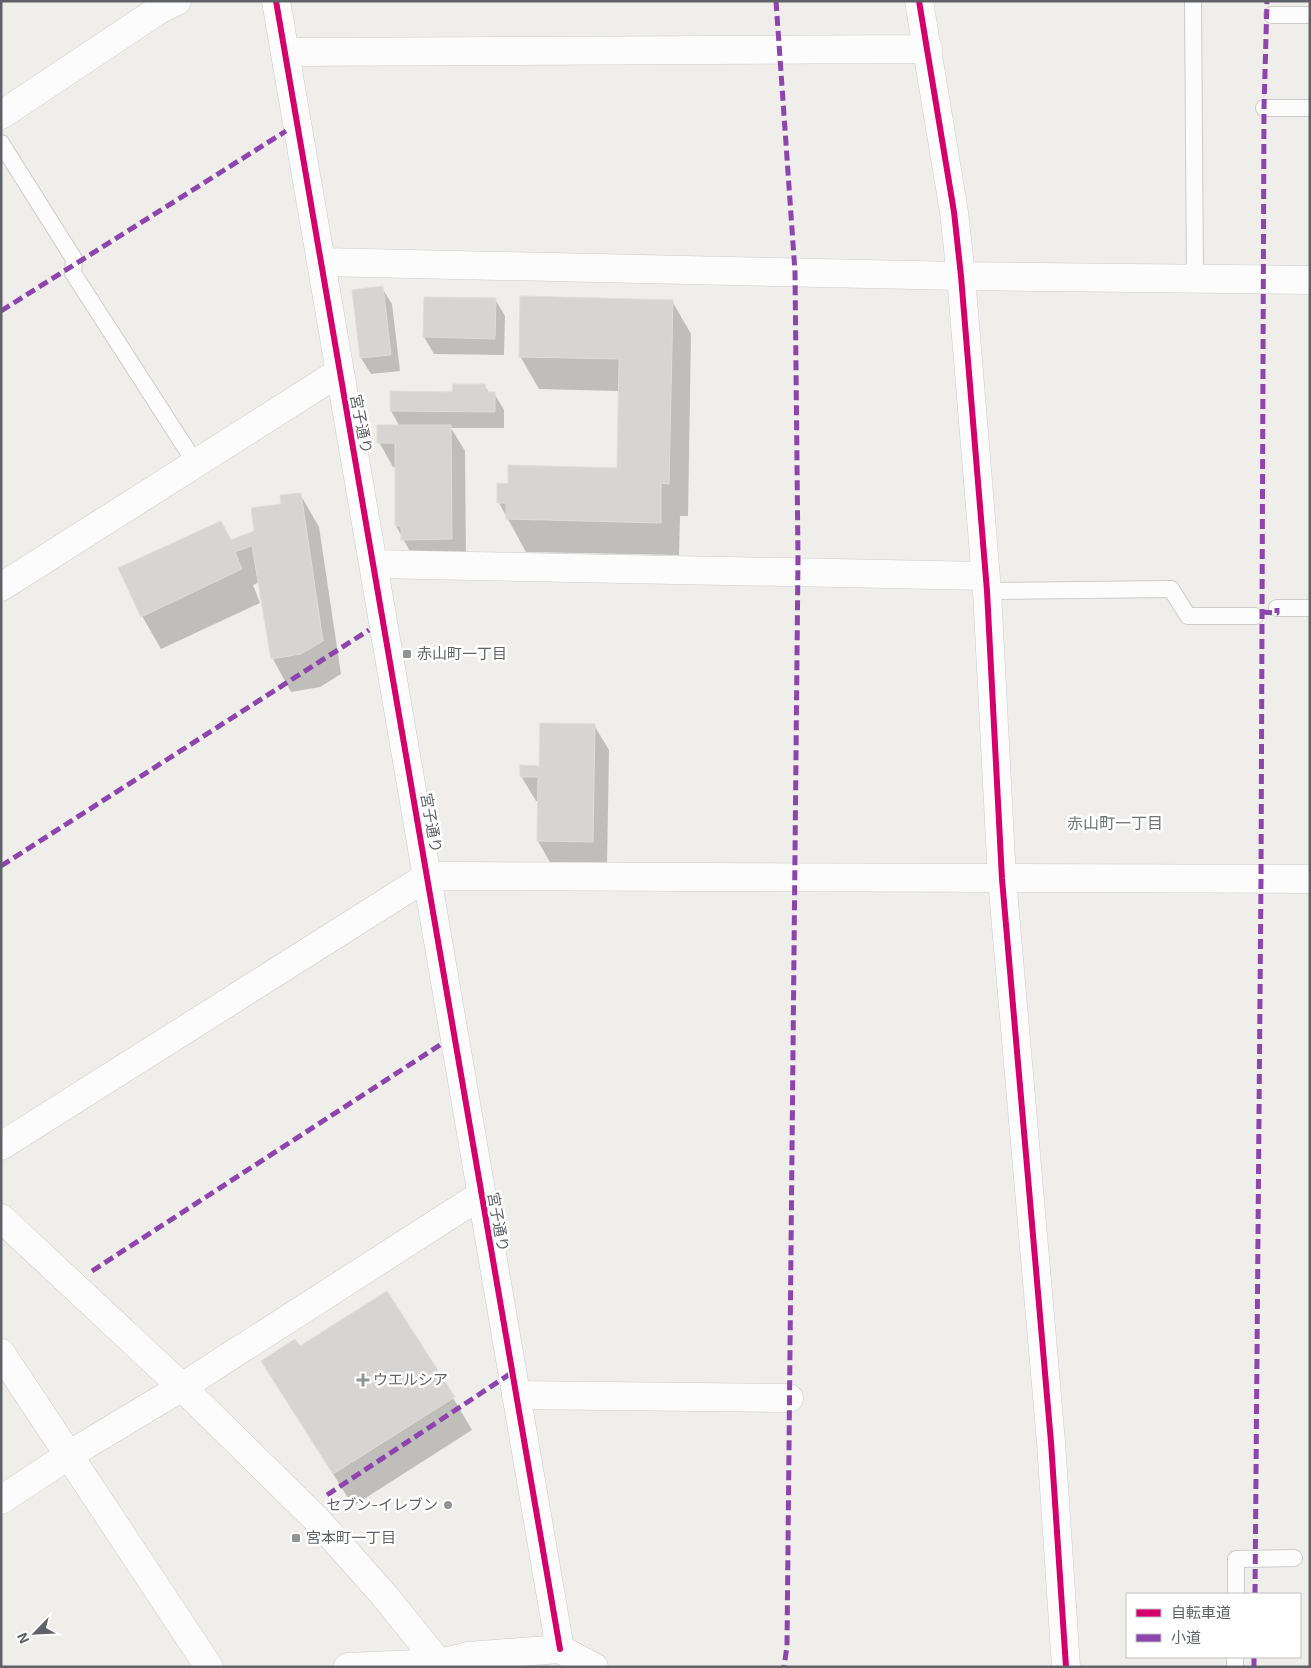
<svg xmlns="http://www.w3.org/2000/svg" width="1311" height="1668" viewBox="0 0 1311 1668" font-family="'Exo 2','Noto Sans JP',sans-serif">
	<rect width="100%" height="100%" fill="#efeeea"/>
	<!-- shadow -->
	<path fill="#0003" d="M382,288L392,304L400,371L371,374L361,358Z
		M425,298L495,299L505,316L504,355L434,354L424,337Z
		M672,301L691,334L688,516H680L679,555L526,552L499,503L509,485L618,469L619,391L539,389L520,356Z
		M485,386L489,393H494L504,410V428H451L465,451L466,564H417L396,526V467H393L379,442L400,427L391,411Z
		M300,494L319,527L341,674L320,687L291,692L273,659L260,582L253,585L260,603L161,649L142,616L232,542L256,532L282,505Z
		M594,725L609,750L607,867L552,866L538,841L539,801H536L521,776L541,767Z
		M299,1347L453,1398L472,1430L353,1506L263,1361Z"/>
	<!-- building -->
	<path fill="#d6d5d3" stroke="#deddd9" d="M383,286L391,355L360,358L352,290Z
		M520,296L673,300L669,484L661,483V523L506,519V503H497V483L508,484V465L617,468L619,359L519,357Z
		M424,297L496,298L495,339L423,337Z
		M453,384H485L486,392H495V412L390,411V391L452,392Z
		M377,425H451L452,539L401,540V526H395V443H377Z
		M301,493L323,641L301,654L271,659L252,546L235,552L242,569L141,617L118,568L221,521L231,540L254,531L251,508L281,504L280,495Z
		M540,723L595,724L593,842L537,841L538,777H520V765L539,766Z
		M387,1291L455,1397L333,1474L261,1361L295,1339L300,1346Z"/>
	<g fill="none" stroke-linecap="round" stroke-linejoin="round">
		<!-- lane casing -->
		<g stroke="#cbcccc" stroke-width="18">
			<path id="lane" d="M1193,1L1195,279
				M1272,15H1310
				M1264,108H1310
				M1,143L74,259L73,273L196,464
				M987,591L1171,589L1188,616H1255
				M1277,608H1310
				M1236,1594V1559L1294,1558
				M1235,1667V1657"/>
		</g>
		<!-- street casing -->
		<g stroke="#cbcccc" stroke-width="29">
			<path id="street" d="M919,1L954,212L961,276L987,591L1002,879L1051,1442L1066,1667
				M285,52L928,49
				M1,115L157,11L177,1
				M321,262L961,276L1310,280
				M374,564L985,576
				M1,587L338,373
				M1,1146L428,876L1310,879
				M1,1353L209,1667
				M516,1395L789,1398
				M1,1500L69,1455L182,1387L481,1195
				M348,1667L440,1663"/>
		</g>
		<!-- secondary casing -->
		<g stroke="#cacacb" stroke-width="29">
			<path id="secondary" d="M276,1L560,1649
				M1,1218L182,1387L318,1521L384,1595L442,1667
				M440,1663L468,1656L560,1649L594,1667"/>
		</g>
		<!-- lane -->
		<use href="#lane" stroke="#fdfcfc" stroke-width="16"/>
		<!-- street -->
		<use href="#street" stroke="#fdfcfc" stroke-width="28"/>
		<!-- secondary -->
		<use href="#secondary" stroke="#fdfcfc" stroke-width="28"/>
		<!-- quiet -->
		<path stroke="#8e44ad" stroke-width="5" stroke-dasharray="10 5" stroke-linecap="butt" d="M776,1L795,272L798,558L787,1646L784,1667
			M1,311L286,131
			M1262,612L1277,613V608
			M1,866L369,630
			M92,1271L440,1045
			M327,1495L513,1372
			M1255,1594L1261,879L1264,108L1267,1
			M1254,1667V1657"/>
		<!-- cycleway casing -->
		<g stroke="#fff" stroke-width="9">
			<path id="cycleway" d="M276,1L560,1649
				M919,1L954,212L961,276L987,591L1002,879L1051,1442L1066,1667"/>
		</g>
		<!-- cycleway -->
		<use href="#cycleway" stroke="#d6006c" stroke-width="6"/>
	</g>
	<!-- markers -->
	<g fill="#919496" stroke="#fff" stroke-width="2">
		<rect x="402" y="649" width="10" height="10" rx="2.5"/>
		<path d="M360.5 1372.5h5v5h5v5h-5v5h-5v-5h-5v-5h5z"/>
		<circle cx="448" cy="1505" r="5"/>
		<rect x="291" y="1533" width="10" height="10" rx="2.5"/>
	</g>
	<g text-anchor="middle" stroke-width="5" stroke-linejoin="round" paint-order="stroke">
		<!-- street labels -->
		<g font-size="15" fill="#5f6368" stroke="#fff">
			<text transform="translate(361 424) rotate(79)" y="5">宮子通り</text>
			<text transform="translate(431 823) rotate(80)" y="5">宮子通り</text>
			<text transform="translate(498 1222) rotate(80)" y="5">宮子通り</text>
		</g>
		<!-- poi labels -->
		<g font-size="15" fill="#5f6368" stroke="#fff" text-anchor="start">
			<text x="417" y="659">赤山町一丁目</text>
			<text x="373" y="1385">ウエルシア</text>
			<text x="438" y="1510" text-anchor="end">セブン-イレブン</text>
			<text x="306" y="1543">宮本町一丁目</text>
		</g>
		<!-- neighbourhood labels -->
		<g font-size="16" fill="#70757a" stroke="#fff">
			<text x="1115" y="829">赤山町一丁目</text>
		</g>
	</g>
	<!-- border -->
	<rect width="1311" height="1668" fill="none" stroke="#5f6368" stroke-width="5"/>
	<!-- legend -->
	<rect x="1126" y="1593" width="175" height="65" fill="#ffffff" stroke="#bfc1c3"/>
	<rect x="1136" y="1609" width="25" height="8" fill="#d6006c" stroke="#bfc1c3"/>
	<text x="1171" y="1618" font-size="15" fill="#5f6368">自転車道</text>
	<rect x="1136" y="1634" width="25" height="8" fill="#8e44ad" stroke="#bfc1c3"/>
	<text x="1171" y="1643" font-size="15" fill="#5f6368">小道</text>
	<!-- north arrow -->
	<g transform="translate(35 1633) rotate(246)" stroke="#ffffff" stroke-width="4" paint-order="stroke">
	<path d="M0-4L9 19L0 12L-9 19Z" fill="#5f6368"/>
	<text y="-8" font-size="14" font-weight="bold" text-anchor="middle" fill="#5f6368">N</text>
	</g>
</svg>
